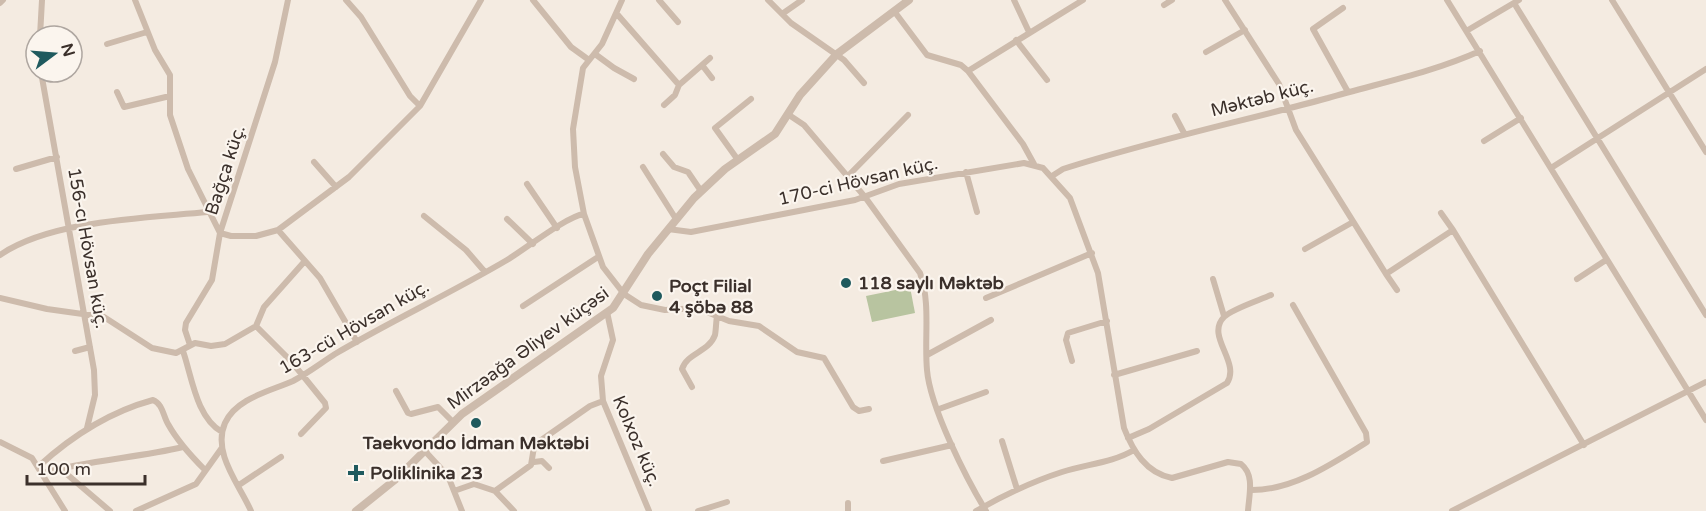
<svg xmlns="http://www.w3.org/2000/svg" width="1706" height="511" viewBox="0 0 1706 511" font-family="'Varela Round',sans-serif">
	<rect width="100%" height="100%" fill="#f4ebe1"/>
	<!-- green -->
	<path fill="#b8c4a0" d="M910,287L915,313L872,322L866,296Z"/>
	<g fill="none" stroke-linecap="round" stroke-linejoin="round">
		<!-- minor -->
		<path stroke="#cdbbac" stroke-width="6" d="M135,0L155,50L170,75V115L188,169L220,233L231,236H256L278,230L349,177L420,106L481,0
			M346,0L361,17L410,96L420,106
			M533,0L571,47L589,60
			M622,0L602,44L583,68L573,129L575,167L584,214L603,267L624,294L641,305L665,310L697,308L729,321L759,326L797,352L824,358L853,407L859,411L869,409
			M659,0L678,22
			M768,0L791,23L844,60L864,83
			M1014,0L1029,32
			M1225,0L1279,84L1296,130L1386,274L1453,230L1584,445
			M1447,0L1706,420
			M1612,0L1706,152
			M0,3L3,0
			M1514,3L1706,315
			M1164,5L1172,0
			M1343,8L1313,29L1348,92
			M894,11L927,55L961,65L968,71L1023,144L1034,164
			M617,14L679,85L710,58
			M782,14L802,0
			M1468,30L1519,0
			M40,36L42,0
			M1016,40L1047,80
			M107,44L147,32
			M1206,52L1245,30
			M595,54L614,68L634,79
			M702,65L712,78
			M968,71L1083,0
			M41,72L94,370L95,395L87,428
			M117,92L124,107L170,96
			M664,105L675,95L679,85
			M789,115L804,125L865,197L920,273C931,304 924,337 927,370C930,407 966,478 986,511
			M1175,116L1184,133
			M1484,141L1521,118
			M663,154L674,167L688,172L701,191
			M738,160L715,128L751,99
			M314,162L336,187
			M643,167L676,219
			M1551,168L1706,69
			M16,169L57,157
			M966,172L977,212
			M1052,176L1063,169C1150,141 1239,122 1328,98C1379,83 1431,73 1480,51
			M847,177L908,115
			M527,184L557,228
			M1441,213L1453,230
			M424,216L466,250L485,272
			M507,219L533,244
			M668,229L691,232L855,200L899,184L1024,163L1043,168L1070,198L1098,273L1124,428C1133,451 1146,473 1172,478L1228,462L1241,464C1255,475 1249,495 1248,511
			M278,230L320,278L357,342
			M1305,249L1353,222
			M0,255C51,220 146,218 207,212
			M1386,274L1397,290
			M1213,279L1224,316
			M1577,279L1606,260
			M0,298L47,309L104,317L152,348L176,353L195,343L211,346L225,344L256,326L264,307L304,262
			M986,298L1092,253
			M523,306L598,257
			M607,312L613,340L601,376L603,401L649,511
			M256,326L291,361L325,403L326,408L301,434
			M190,345L185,330L186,323L212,280L220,233L275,62L288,0
			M75,351L90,347
			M183,351C192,377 196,417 222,432
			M927,355L991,320
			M1072,361L1066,340L1068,333L1107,321
			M1114,375L1197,351
			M692,387L682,369C687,353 709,352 715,335C716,330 716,322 717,316
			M396,391L408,413L411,414L438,407L452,421
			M939,409L986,392
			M1128,438L1149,429L1227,383C1241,362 1205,336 1224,317C1232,309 1260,300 1271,295
			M1002,441L1017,489
			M0,442L32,458L65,511
			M424,450L448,476L462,511
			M883,461L952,445
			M534,462L542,461L549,468
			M39,466C73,435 109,412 153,400C163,404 163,416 168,424C178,442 191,456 205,470
			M62,470L110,511
			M43,473C88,460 137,458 183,447
			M239,485L281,457
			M1250,490C1292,491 1332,464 1367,442L1366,433L1293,305
			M454,491L474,484L495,491L531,465L534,447L537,443L590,406L603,401
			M495,491L514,511
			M136,511L196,484L221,449
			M251,511C239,484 212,453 225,423C236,398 271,391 293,381C308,373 321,363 335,354C391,321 451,293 507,260C524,250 567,216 584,214
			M698,511L727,502
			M848,511V503
			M976,511C1004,495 1031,482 1062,472C1086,464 1112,463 1134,450
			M1452,511L1706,382"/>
		<!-- tertiary -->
		<path stroke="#cdbbac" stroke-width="8" d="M356,511L396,479L462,414L613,308L648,254L694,198L725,169L775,134L800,95L837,54L909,0"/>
	</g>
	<!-- markers -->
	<g fill="#1f5a5e" stroke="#fbf5ee" stroke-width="2">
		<circle cx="846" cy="283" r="6"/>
		<circle cx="657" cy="296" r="6"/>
		<circle cx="476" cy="423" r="6"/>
		<path d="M353 464h6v6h6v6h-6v6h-6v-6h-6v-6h6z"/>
	</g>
	<g text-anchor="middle" stroke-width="4.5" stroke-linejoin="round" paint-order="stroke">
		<!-- street labels -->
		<g font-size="18" fill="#3b302b" stroke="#fbf5ee">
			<text transform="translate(1262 98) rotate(-14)" y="6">Məktəb küç.</text>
			<text transform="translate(225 170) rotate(-72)" y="6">Bağça küç.</text>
			<text transform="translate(858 181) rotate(-13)" y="6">170-ci Hövsan küç.</text>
			<text transform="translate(88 248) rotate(80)" y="6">156-cı Hövsan küç.</text>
			<text transform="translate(354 327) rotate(-30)" y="6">163-cü Hövsan küç.</text>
			<text transform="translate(528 348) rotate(-36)" y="6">Mirzəağa Əliyev küçəsi</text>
			<text transform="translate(637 441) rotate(67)" y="6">Kolxoz küç.</text>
		</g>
		<!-- poi labels -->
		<g font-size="18" font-weight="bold" fill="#3b302b" stroke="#fbf5ee" text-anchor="start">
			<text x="858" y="289">118 saylı Məktəb</text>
			<text x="669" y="292">Poçt Filial<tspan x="669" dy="21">4 şöbə 88</tspan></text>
			<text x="476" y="449" text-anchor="middle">Taekvondo İdman Məktəbi</text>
			<text x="370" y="479">Poliklinika 23</text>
		</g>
	</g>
	<!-- north arrow -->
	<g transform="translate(54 54) rotate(74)"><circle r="28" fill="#fbf5ee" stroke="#aea6a0" stroke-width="1.5"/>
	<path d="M0-4.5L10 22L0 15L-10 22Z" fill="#1f5a5e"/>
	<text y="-9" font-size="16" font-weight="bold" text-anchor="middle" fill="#3b302b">N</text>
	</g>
	<!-- scale -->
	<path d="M27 475v9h118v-9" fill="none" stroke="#3b302b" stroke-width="3"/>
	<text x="36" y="475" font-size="18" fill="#3b302b" stroke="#fbf5ee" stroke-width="4.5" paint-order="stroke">100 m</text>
</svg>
